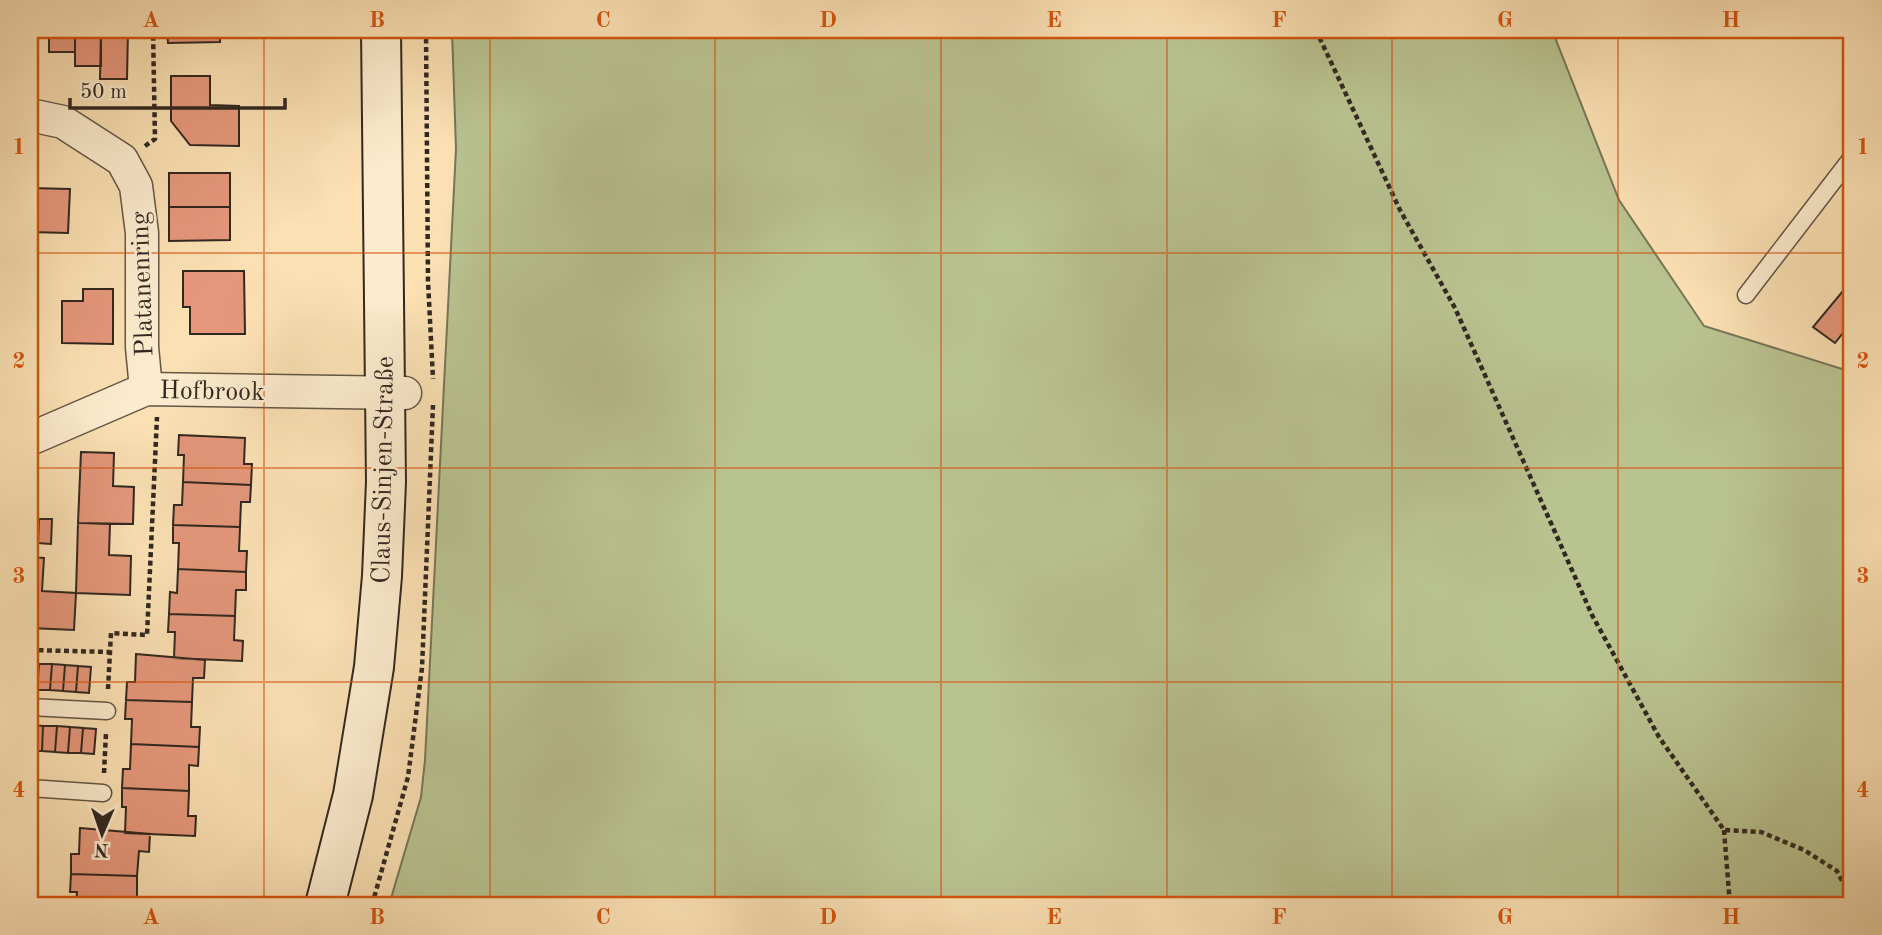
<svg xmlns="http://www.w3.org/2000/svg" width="1882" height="935" viewBox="0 0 1882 935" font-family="'Old Standard TT',serif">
	<rect width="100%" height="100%" fill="#fae0b3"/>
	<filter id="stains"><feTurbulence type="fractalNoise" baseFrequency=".00286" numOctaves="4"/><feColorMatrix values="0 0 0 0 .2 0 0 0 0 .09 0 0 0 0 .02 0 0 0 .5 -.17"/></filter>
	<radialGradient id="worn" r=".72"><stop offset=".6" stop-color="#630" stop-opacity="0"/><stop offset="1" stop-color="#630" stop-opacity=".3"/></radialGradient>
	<!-- green -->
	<path fill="#b9c390" stroke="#767658" stroke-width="2" d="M452,30H1552L1619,200L1704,326L1852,372V905H389L421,797L425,760L456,149Z"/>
	<!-- building -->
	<path fill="#e5977b" stroke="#322820" stroke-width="2" d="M49,30H75V52H49Z
		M75,30H101V66H75Z
		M101,30H128L127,79H100Z
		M167,30H220V42L168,43Z
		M171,76H210V105L239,106V146L190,145L171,121Z
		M169,173H230V207H169Z
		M30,188L70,189L68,233L30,232Z
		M169,207H230V240L169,241Z
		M183,271H244L245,334H190V307H183Z
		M1852,280V340L1843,333L1835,343L1813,327Z
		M83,289H113V344L62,343V301H83Z
		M30,333H33V384H30Z
		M179,435L245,438L244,464H252L251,485L183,482L184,455H178Z
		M81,452L114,453L113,486L134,487L133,524L78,523Z
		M183,482L251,485L250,502H241L240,527L173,525L174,505H182Z
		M30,518L39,519L38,543H30Z
		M39,519H52L51,544L38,543Z
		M78,523L110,524L109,555L131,556L130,595L76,593Z
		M173,525L240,527L239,551H247L246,572L178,569L179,543H173Z
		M30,557L44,558L42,591L76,593L74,630L30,628Z
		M178,569L246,572V590H236L235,616L169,614L170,592L177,593Z
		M169,614L235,616L234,640L243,641L242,661L174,658L175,632H168Z
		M136,654L205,660L204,678H193L192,702L126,700L127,682H135Z
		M30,663L39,664L37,690L30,689Z
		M39,664H52L50,690H37Z
		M52,664L65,665L63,691L50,690Z
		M65,665L78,666L76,692L63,691Z
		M78,666L91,667L89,693L76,692Z
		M126,700L192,702L191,727H200L199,747L131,744L132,719H125Z
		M30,725L43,726L42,751H30Z
		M43,726H57L55,752L42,751Z
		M57,726L70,727L68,753L55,752Z
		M70,727L83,728L81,753H68Z
		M83,728L96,729L94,754L81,753Z
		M131,744L199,747L198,766L189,765V791L122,788L123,769H130Z
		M122,788L189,791L188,816H196L195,836L125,833L126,807H122Z
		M80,828L150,834L149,852L139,851L137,876L71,874V854H79Z
		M71,874L137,876V900H145V905H76L77,892H70Z"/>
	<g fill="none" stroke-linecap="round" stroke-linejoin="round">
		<!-- lane casing -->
		<g stroke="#645645" stroke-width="19">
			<path id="lane" d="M1746,295L1852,157
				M30,707L107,711
				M30,788L103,793"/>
		</g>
		<!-- street casing -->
		<g stroke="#645645" stroke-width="35">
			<path id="street" d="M30,115L63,122L122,160L136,186L142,233V347L146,389
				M30,439L146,389L405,393"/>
		</g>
		<!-- secondary casing -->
		<g stroke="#322820" stroke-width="42">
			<path id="secondary" d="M325,905L353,795L374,667L382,576L386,482L381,30"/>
		</g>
		<!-- path -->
		<path stroke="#322820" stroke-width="4.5" stroke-dasharray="5 3.5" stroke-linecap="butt" d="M426,30L428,281L433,379
			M1316,30L1400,210L1455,308L1592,615L1659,737L1724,830L1761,832L1804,850L1837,871L1852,900
			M145,146L155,139L153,30
			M30,650L110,652
			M108,689L111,633L147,635L157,417
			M104,773L106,733
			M1724,830L1730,905
			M372,905L408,777L422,668L433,405"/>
		<!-- lane -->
		<use href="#lane" stroke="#fcebce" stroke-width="16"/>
		<!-- street -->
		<use href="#street" stroke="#fcebce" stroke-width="32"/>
		<!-- secondary -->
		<use href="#secondary" stroke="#fcebce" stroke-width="38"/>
	</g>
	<!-- grid -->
	<path fill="none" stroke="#d6540e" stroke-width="2" stroke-opacity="0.55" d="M264,30V905M490,30V905M715,30V905M941,30V905M1167,30V905M1392,30V905M1618,30V905M30,253H1852M30,468H1852M30,682H1852"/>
	<g text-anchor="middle" stroke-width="5" stroke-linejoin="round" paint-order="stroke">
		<!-- street labels -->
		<g font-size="26" fill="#322820" stroke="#fcebce">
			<text transform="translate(141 284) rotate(-92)" y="9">Platanenring</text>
			<text transform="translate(212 390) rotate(1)" y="9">Hofbrook</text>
			<text transform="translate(382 470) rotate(-89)" y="9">Claus-Sinjen-Straße</text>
		</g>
	</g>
	<!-- margin -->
	<rect width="1882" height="935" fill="none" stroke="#fae0b3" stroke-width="77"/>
	<!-- north arrow -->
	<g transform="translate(102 834) rotate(182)" stroke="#fcebce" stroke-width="5" paint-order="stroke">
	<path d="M0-5L12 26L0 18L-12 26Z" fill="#322820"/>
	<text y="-10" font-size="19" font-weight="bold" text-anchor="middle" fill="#322820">N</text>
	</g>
	<!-- scale -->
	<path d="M70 98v10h215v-10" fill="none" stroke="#322820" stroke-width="3.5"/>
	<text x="80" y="98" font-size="21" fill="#322820" stroke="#fcebce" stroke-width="5" paint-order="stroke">50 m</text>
	<rect x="38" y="38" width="1805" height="859" fill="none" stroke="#d6540e" stroke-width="2.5"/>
	<g font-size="23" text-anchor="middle" font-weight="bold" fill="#d6540e">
		<text x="151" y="27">A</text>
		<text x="377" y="27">B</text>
		<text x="603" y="27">C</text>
		<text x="828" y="27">D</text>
		<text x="1054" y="27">E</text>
		<text x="1279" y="27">F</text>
		<text x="1505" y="27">G</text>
		<text x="1731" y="27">H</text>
		<text x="19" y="154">1</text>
		<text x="1863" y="154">1</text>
		<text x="19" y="368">2</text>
		<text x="1863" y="368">2</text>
		<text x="19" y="583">3</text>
		<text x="1863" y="583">3</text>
		<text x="19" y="797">4</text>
		<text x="1863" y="797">4</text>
		<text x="151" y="924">A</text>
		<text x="377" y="924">B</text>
		<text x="603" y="924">C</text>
		<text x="828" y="924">D</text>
		<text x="1054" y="924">E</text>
		<text x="1279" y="924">F</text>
		<text x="1505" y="924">G</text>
		<text x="1731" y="924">H</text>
	</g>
	<rect width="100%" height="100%" filter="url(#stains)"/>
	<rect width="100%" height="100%" fill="url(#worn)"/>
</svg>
